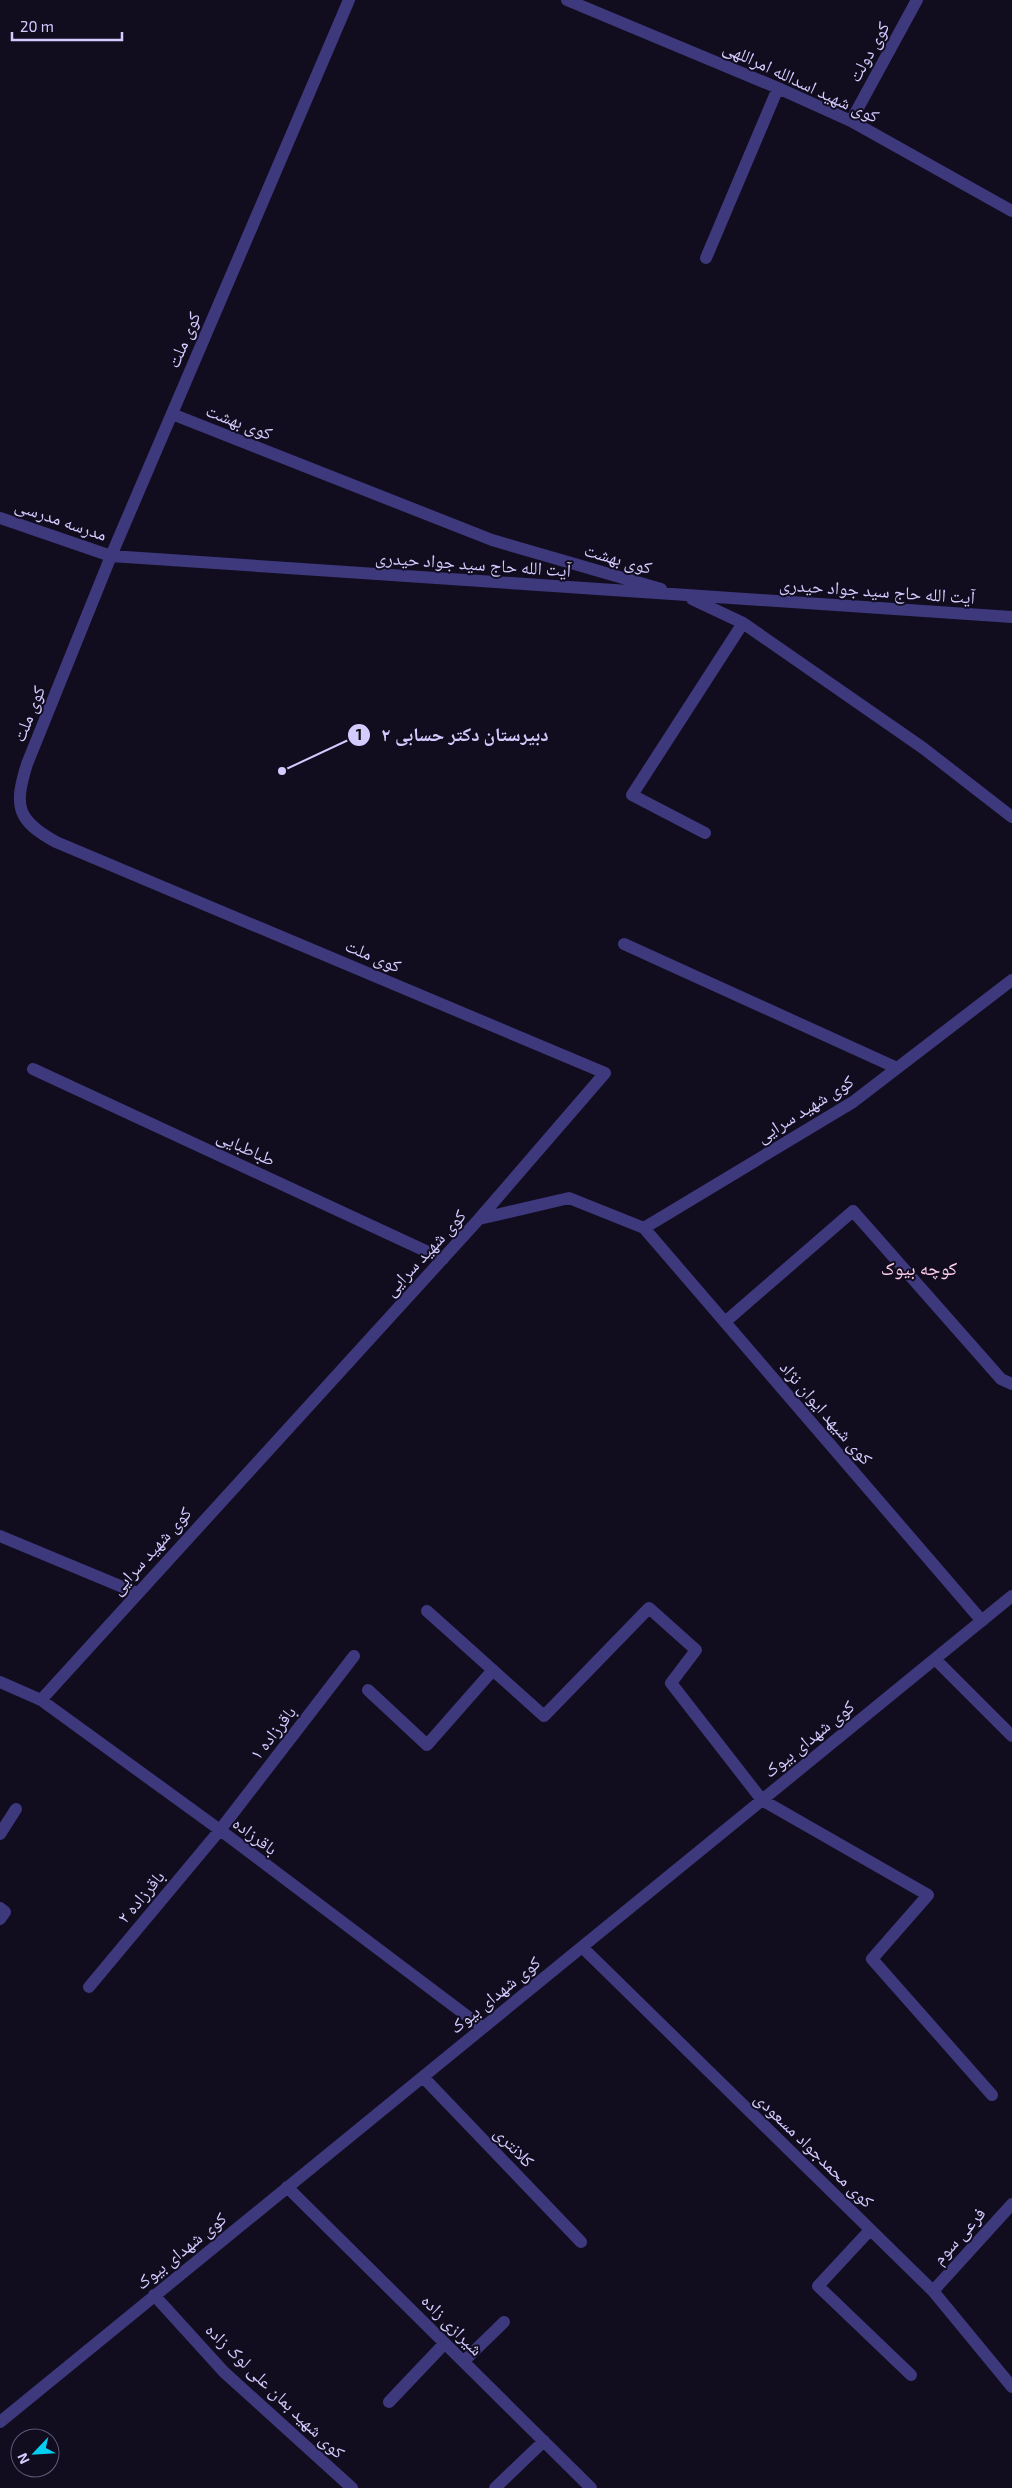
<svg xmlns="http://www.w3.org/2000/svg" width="1012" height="2488" viewBox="0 0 1012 2488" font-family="'Exo 2','Noto Naskh Arabic',sans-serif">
	<rect width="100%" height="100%" fill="#110d1f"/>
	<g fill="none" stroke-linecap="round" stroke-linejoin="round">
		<!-- minor -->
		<path stroke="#3e387d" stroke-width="12" d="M349,0L111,556L27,764C14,806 16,820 56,842L605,1073L479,1219
			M567,0L778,88L851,121L1012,211
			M851,121L917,0
			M706,258L778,88
			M172,414L492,540L661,589
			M0,518L111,556L1012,617
			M692,599L743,623L923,748L1012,817
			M705,833L632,795L743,623
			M624,944L897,1068
			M33,1069L443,1259
			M644,1228L982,1621
			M725,1322L853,1211L1001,1379L1012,1384
			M0,1536L137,1593
			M427,1611L544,1716L649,1608L696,1650L671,1683L762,1800L928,1895L872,1959L992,2095
			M935,1659L1012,1736
			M0,1682L41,1700L220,1830L483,2028
			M368,1690L427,1745L493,1670
			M41,1700L479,1219L569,1198L644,1228L853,1102L1012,980
			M0,1834L16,1809
			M0,1908L5,1912L0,1919
			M582,1947L933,2291L1012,2387
			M89,1987L220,1830L354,1656
			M423,2077L581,2242
			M287,2187L591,2488
			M870,2230L818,2286L911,2375
			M933,2291L1012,2204
			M154,2295L224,2372L352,2488
			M464,2361L504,2322
			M389,2402L445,2343
			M0,2422L1012,1596
			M495,2488L544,2441"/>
	</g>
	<g text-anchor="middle" stroke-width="4" stroke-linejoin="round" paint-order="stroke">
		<!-- street labels -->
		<g font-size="18" fill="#d4cbfe" stroke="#110d1f">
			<text transform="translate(869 52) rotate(-61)" y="6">کوی دولت</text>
			<text transform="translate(801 82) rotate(25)" y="6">کوی شهید اسدالله امراللهی</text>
			<text transform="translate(184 340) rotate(-67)" y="6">کوی ملت</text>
			<text transform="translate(239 422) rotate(21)" y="6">کوی بهشت</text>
			<text transform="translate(61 520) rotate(19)" y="6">مدرسه مدرسی</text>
			<text transform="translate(618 559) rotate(16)" y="6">کوی بهشت</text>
			<text transform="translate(473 564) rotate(4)" y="6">آیت الله حاج سید جواد حیدری</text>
			<text transform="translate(877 591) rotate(4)" y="6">آیت الله حاج سید جواد حیدری</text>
			<text transform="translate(29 714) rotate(-68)" y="6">کوی ملت</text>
			<text transform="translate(373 956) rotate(23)" y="6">کوی ملت</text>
			<text transform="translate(805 1109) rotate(-32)" y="6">کوی شهید سرایی</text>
			<text transform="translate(246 1148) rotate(25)" y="6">طباطبایی</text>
			<text transform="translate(425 1253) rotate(-47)" y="6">کوی شهید سرایی</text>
			<text transform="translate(826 1413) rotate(49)" y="6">کوی شیهد ایوان نژاد</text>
			<text transform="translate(151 1551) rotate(-48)" y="6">کوی شهید سرایی</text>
			<text transform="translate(273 1733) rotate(-52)" y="6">باقرزاده ۱</text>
			<text transform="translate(809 1739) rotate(-39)" y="6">کوی شهدای بیوک</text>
			<text transform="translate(255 1836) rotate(37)" y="6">باقرزاده</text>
			<text transform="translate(141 1897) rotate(-50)" y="6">باقرزاده ۲</text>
			<text transform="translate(495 1995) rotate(-39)" y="6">کوی شهدای بیوک</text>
			<text transform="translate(514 2147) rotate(46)" y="6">کلانتری</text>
			<text transform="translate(814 2150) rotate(44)" y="6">کوی محمدجواد مسعودی</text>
			<text transform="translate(959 2236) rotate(-48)" y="6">فرعی سوم</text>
			<text transform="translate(181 2251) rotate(-39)" y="6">کوی شهدای بیوک</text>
			<text transform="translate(452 2325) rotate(45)" y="6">شیرازی زاده</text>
			<text transform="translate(275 2391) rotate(44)" y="6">کوی شهید بمان علی لوک زاده</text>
		</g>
		<!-- neighbourhood labels -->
		<g font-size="19" fill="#fecdea" stroke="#110d1f">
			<text x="919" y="1275">کوچه بیوک</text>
		</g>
	</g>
	<!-- callouts -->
	<path fill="none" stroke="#d4cbfe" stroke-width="2" d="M282 771L359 735"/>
	<g fill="#d4cbfe" stroke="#110d1f" stroke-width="2">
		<circle cx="282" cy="771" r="5"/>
		<circle cx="359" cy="735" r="12"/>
	</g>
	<g font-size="15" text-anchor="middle" font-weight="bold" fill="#111">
		<text x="359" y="740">1</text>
	</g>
	<g font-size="19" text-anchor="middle" font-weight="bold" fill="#d4cbfe" stroke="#110d1f" stroke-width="4" stroke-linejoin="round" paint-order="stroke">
		<text x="465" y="741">دبیرستان دکتر حسابی ۲</text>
	</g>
	<!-- north arrow -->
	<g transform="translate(35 2453) rotate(245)"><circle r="24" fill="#110d1f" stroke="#5f5978"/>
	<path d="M0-4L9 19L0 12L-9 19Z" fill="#04cef1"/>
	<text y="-8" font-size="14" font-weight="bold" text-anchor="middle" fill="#d4cbfe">N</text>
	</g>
	<!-- scale -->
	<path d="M12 32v8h110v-8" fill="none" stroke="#d4cbfe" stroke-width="2.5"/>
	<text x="20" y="32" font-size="15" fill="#d4cbfe" stroke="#110d1f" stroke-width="4" paint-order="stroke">20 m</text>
</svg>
